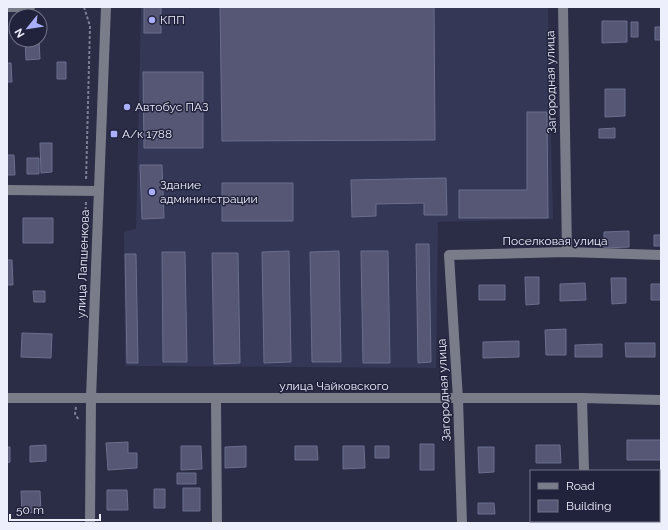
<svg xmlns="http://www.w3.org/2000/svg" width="668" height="530" viewBox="0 0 668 530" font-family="Raleway,sans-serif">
	<rect width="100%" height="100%" fill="#2b2c46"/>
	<!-- built -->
	<path fill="#353756" d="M141,7H548L553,219L438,222L436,368L125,366L124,232L136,229Z"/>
	<!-- building -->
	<path fill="#555774" stroke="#6b6e8c" d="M144,7H161V33H144Z
		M220,7H434L435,140L222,141Z
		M602,21H627V42L602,43Z
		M631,22H638V37H631Z
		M655,27H661V40H655Z
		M25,40H39L40,59L26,60Z
		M57,62H66V79H57Z
		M7,63H11L12,82H7Z
		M143,72H203V148H144Z
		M605,89H625V116L605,117Z
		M527,112H547L548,218H459V190H527Z
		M615,128V138H599V129Z
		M40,143H52V172L41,173Z
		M7,155H14L15,175H7Z
		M27,158H39V174H27Z
		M140,165H162L164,218L142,219Z
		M446,178L447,215H424V203L376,204V216L352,217L351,180Z
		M222,183H293V221H222Z
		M23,218H53V243H23Z
		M629,231V247L604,248V232Z
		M654,235H661V246H654Z
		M416,244H429L431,362L418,363Z
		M289,251L291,362L264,363L262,252Z
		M339,251L341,362H312L310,252Z
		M361,251H388L390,363H363Z
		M162,252H185L187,362H163Z
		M212,253H238L240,363L214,364Z
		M125,254H136L138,363H127Z
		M7,260H12L13,285H7Z
		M525,277H539V304L526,305Z
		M611,278H626V303L612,304Z
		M585,283L586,300L560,301V284Z
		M651,284H661V300H651Z
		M479,285H505V300H479Z
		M33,291H45V302H34Z
		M566,329V355H546L545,330Z
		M22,333L52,334L51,358L21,357Z
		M519,341V357L483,358V342Z
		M625,343H655V357H626Z
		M602,344V357H575V345Z
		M627,440H661V460H627Z
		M128,442V453H137V468L108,470L106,443Z
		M420,444H434V470H420Z
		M46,445V461L30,462V446Z
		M536,445H560L561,463H536Z
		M181,446H201L202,469L181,470Z
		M246,446V467L225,468V447Z
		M295,446H317L318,460H295Z
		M343,446H364L365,468L343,469Z
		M375,446H389V458H375Z
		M7,447H10V462L7,463Z
		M478,447H494V472L479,473Z
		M177,473H196V484H177Z
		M183,488H200V511H183Z
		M154,489H165V508H154Z
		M107,490H127L128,510H107Z
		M21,491H40L41,512L22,513Z
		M478,503H494L495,514H478Z
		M607,521H628V523H607Z"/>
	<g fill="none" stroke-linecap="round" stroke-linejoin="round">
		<!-- path -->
		<path stroke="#7c7e93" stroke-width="2" stroke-dasharray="3 2" stroke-linecap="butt" d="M84,7L90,26L86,181
			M84,255L86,201
			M76,407L75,414L79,420"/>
		<!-- minor -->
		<path stroke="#7a7c89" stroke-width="10" d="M7,7H30
			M563,7L567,252
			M7,190L99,191
			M7,398H582L661,400
			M582,398L584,471
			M216,399L217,523
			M585,521V523
			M90,523L91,398L106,7
			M462,523L458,399L449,255L567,252L661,255"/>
	</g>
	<!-- markers -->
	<g fill="#abaffb" stroke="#21223b" stroke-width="1.5">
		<circle cx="152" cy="20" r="4"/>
		<circle cx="127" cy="107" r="4"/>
		<rect x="110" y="130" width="8" height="8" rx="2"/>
		<circle cx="152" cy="192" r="4"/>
	</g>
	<g text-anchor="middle" stroke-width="3" stroke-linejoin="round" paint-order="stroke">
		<!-- poi labels -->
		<g font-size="12" fill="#edeffd" stroke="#21223b" text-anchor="start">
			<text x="160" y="24">КПП</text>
			<text x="135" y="111">Автобус ПАЗ</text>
			<text x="122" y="138">А/к 1788</text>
			<text x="160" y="189">Здание<tspan x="160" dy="14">админинстрации</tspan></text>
		</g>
		<!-- street labels -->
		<g font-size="12" fill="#edeffd" stroke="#21223b">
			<text transform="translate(551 82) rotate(-91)" y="4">Загородная улица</text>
			<text x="555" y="245">Поселковая улица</text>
			<text transform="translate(83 264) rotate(-88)" y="4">улица Лапшенкова</text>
			<text x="334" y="390">улица Чайковского</text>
			<text transform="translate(444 390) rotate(-93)" y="4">Загородная улица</text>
		</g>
	</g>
	<!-- border -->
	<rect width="668" height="530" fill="none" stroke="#edeffd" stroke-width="16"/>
	<!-- legend -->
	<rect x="530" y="470" width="130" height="52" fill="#21223b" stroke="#737489"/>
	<rect x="538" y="483" width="20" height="6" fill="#7a7c89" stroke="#737489"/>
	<text x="566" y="490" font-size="12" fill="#edeffd">Road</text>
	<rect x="538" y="500" width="20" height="12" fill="#555774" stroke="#737489"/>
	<text x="566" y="510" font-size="12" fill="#edeffd">Building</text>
	<!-- north arrow -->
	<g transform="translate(28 28) rotate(240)"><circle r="19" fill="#21223b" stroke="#737489"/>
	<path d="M0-3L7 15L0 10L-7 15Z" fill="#abaffb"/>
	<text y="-6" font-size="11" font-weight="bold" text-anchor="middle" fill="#edeffd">N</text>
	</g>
	<!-- scale -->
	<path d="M10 514v6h90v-6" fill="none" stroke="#edeffd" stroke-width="2"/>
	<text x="16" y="514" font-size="12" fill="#edeffd" stroke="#21223b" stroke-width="3" paint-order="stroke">50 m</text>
</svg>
